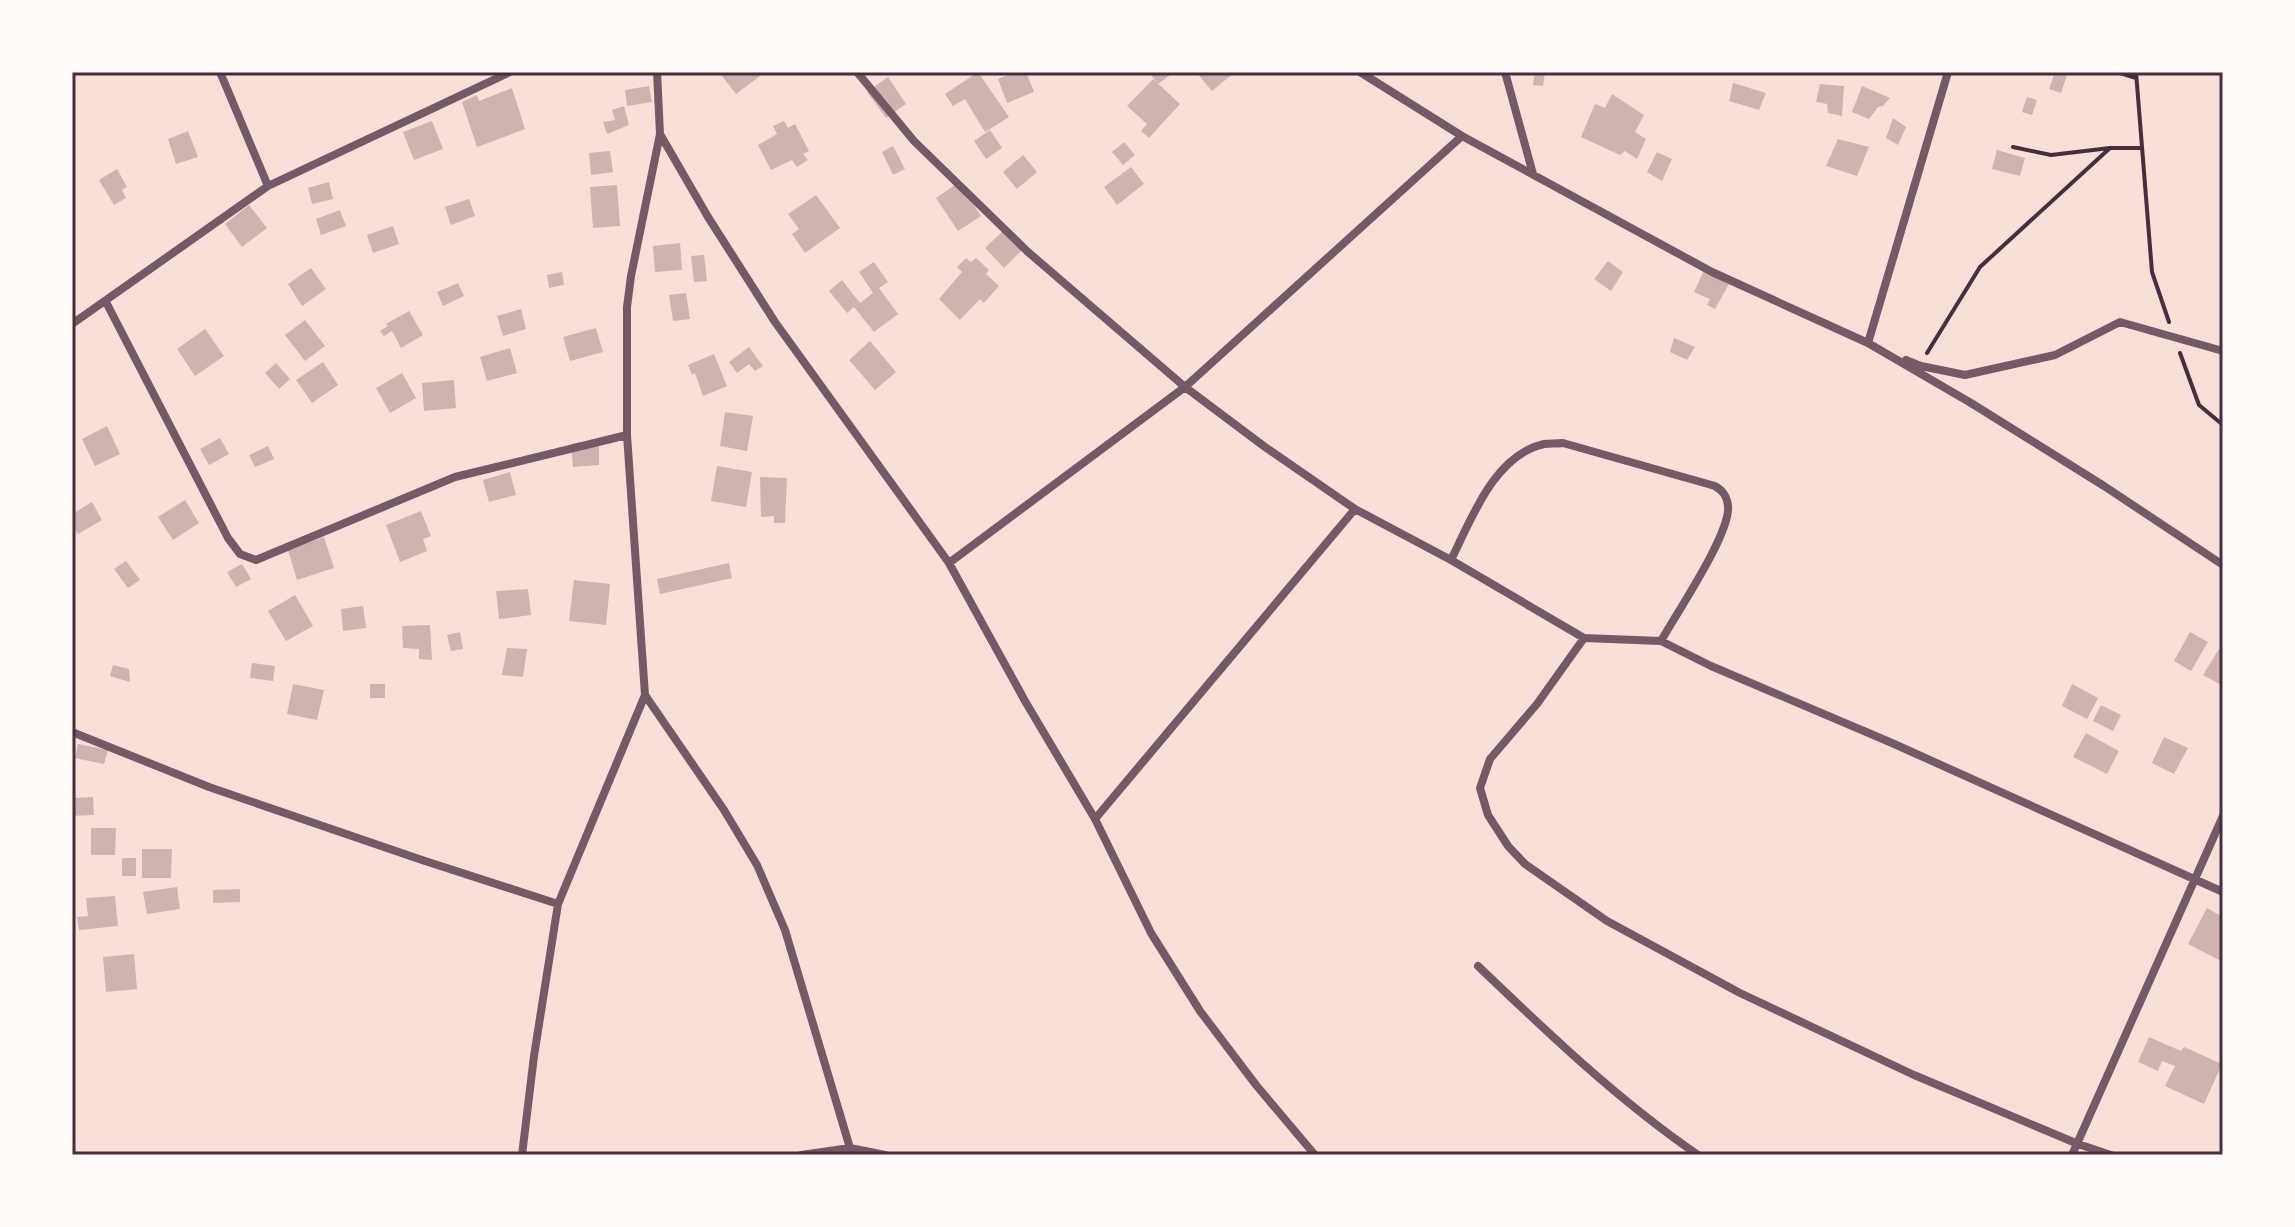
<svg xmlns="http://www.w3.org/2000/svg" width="2295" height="1227" viewBox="0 0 2295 1227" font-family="'Archivo Narrow',sans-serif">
	<rect width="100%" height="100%" fill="#f7e1d7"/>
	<!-- building -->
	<path fill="#ccb4b1" d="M727,72H757L760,76L736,94L722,76Z
		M978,72L1009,117L985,132L965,99L953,106L945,94Z
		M1015,72H1026L1034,92L1007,103L998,79Z
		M1149,72H1174L1158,84Z
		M1196,72H1235L1212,91Z
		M1535,72H1545L1543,86L1533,85Z
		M2055,72H2068L2061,93L2049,89Z
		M888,77L906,104L886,118L867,92Z
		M1153,79L1180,104L1149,138L1141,131L1147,124L1127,106Z
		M1733,83L1766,93L1759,110L1729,101Z
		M1820,84L1844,86L1842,116L1828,113L1827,104L1816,102Z
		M649,86L652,102L627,106L625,90Z
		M1862,86L1890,98L1883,106L1878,107L1869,119L1852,112Z
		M512,88L525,129L477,147L462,102L477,95L479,101Z
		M1612,94L1644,115L1635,132L1646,139L1637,159L1625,151L1620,155L1581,137L1595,104L1605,108Z
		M2027,97L2037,100L2032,115L2022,112Z
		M624,106L629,125L607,134L603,122L615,120L612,110Z
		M1893,118L1906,127L1898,145L1886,138Z
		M432,121L443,149L414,160L403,132Z
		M784,121L788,128L795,124L809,151L803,154L808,160L797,167L792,160L771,170L758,145L777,134L773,126Z
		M990,130L1002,148L986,159L974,141Z
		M188,131L198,157L176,164L168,139Z
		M1838,139L1869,147L1857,176L1826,166Z
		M1124,142L1135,155L1123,165L1112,152Z
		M893,146L905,169L893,175L882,152Z
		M1997,150L2025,158L2020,176L1992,169Z
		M610,151L613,172L591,175L589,153Z
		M1657,152L1672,159L1662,181L1647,172Z
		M1023,155L1037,172L1017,189L1003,172Z
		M1131,167L1144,184L1117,205L1104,187Z
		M117,169L127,187L122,190L126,198L114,205L99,180Z
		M329,182L333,199L312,204L308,188Z
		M959,182L981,216L958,231L936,198Z
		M617,185L620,226L593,228L590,187Z
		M816,195L840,228L805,253L792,234L799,229L788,214Z
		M469,199L475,216L451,225L445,207Z
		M249,205L267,228L242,247L225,224Z
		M340,210L346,226L321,235L316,219Z
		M393,226L399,244L373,253L367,235Z
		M1004,230L1023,249L1004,268L985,248Z
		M680,243L682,270L655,272L653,246Z
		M704,255L707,281L694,282L691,256Z
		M966,258L971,262L976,258L989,270L986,274L999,286L984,303L980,299L960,320L939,299L962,272L957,267Z
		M1608,261L1623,272L1611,291L1594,279Z
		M874,262L888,282L879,288L898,314L874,332L854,307L847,313L829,291L842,280L860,303L873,293L859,272Z
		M311,268L326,289L302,306L288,284Z
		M562,272L564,285L549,288L547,275Z
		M1703,272L1729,284L1715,309L1707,305L1710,299L1694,292Z
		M458,283L464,296L443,306L437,292Z
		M686,293L690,319L673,321L669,295Z
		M521,309L526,329L503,336L497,316Z
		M409,311L423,335L401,348L392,331L384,336L380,331L388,326L386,324Z
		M305,320L325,346L305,361L285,335Z
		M596,328L603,352L570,361L563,337Z
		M205,329L224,356L195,376L177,349Z
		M1674,338L1695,347L1687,360L1670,352Z
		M870,341L896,372L875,390L849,360Z
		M749,347L763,366L755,371L749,364L737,373L729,362Z
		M510,348L517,373L487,381L480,357Z
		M714,354L727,386L703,396L695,373L692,375L688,365Z
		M323,362L338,385L312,403L296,380Z
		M276,363L290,379L279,389L265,373Z
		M402,373L416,398L390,413L376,388Z
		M454,380L456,408L424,411L422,383Z
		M725,412L753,416L747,451L720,446Z
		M107,426L120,454L95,466L82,439Z
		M220,438L229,454L209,465L200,449Z
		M599,439V465L573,467L571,444Z
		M268,446L274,459L255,467L249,455Z
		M717,466L752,472L746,507L711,501Z
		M510,472L516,495L489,502L483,480Z
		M760,477L787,478L785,523H774V516L761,517Z
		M185,500L199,523L173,540L158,517Z
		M92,502L102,520L78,534L72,524V514Z
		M421,511L431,536L423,539L427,551L400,562L386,525Z
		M324,537L334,568L297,580L288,550Z
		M126,561L140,580L128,588L114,569Z
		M729,563L732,578L660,594L657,579Z
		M242,564L251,579L236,587L227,572Z
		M574,580L610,584L606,625L569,621Z
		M528,589L531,615L499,619L496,591Z
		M295,595L313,626L286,641L268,611Z
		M363,606L366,628L343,631L341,609Z
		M430,625L432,660L419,659V649L403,648L402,626Z
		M460,632L463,649L451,651L447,635Z
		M2190,632L2208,642L2191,671L2174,661Z
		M507,648L527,649L523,677L502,675Z
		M2219,649L2223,651V686L2203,675Z
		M252,663L275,666L273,681L250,678Z
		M113,665L129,669L130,682L110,676Z
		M293,684L324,690L317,720L287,714Z
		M370,684H385V698H370Z
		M2072,684L2098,698L2087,719L2062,706Z
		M2101,705L2121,715L2113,731L2093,721Z
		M2086,733L2119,751L2107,774L2073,757Z
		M2164,737L2188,748L2174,774L2152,763Z
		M78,744L108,750L104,764L75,758Z
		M93,797L94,815L72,816V798Z
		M91,828H116L115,855H91Z
		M142,849H172L171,878H142Z
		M122,858H136V876H122Z
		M177,887L180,909L147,914L143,892Z
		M240,889V902L213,903V890Z
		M115,896L118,926L79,930L77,917L88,916L86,898Z
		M2207,908L2223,917V957L2221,961L2188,944Z
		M134,954L137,989L106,992L103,957Z
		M2149,1037L2181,1051L2184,1047L2222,1064L2204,1104L2165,1086L2175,1066L2162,1061L2158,1071L2138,1062Z"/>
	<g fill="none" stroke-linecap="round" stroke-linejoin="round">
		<!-- path -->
		<path stroke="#4a2c40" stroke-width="4" d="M2117,72L2136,78
			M2136,72L2152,272L2169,322
			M2013,147L2051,155L2110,148H2142
			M1927,353L1980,267L2110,148
			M2180,353L2199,405L2223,425"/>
		<!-- minor -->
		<path stroke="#755966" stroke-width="8" d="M220,72L268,186
			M657,72L660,134L708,217L775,322L949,563L1025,701L1095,819L1151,933L1200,1011L1256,1085L1315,1155
			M857,72L914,141L1028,252L1185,387L1265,447L1355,509L1451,560L1584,638L1661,641L1711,666L1892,743L2223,892
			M1360,72L1462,136L1712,272L1868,343L1971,403L2104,486L2223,565
			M1505,72L1533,174
			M106,302L228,538L240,554L256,560L455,477L627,435
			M72,324L268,186L510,72
			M1872,345L1868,343L1948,72
			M1906,360L1921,366L1965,375L2055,355L2120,322L2223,351
			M1451,560C1471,520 1494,455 1544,444C1550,443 1557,444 1563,443L1715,486C1723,491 1727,496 1728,506C1731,533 1676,614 1661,641
			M949,563L1185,387L1462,136
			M1584,638L1537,704L1490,759L1480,788L1488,815L1508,846L1525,864L1607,921L1740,993L1914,1075L2078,1144L2111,1155
			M645,695L724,810L757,865L785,930L850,1148
			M72,732L209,787L422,860L558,904
			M1095,819L1355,509
			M1478,966C1548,1033 1618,1100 1698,1155
			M522,1155L534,1056L558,904L645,695L627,435V307L631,276L660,134
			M801,1155L850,1148L885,1155
			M2072,1155L2223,816"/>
	</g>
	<!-- border -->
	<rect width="2295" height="1227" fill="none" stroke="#fffaf5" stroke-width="148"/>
	<rect x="74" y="74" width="2147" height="1079" fill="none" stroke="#4a2c40" stroke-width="3"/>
</svg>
